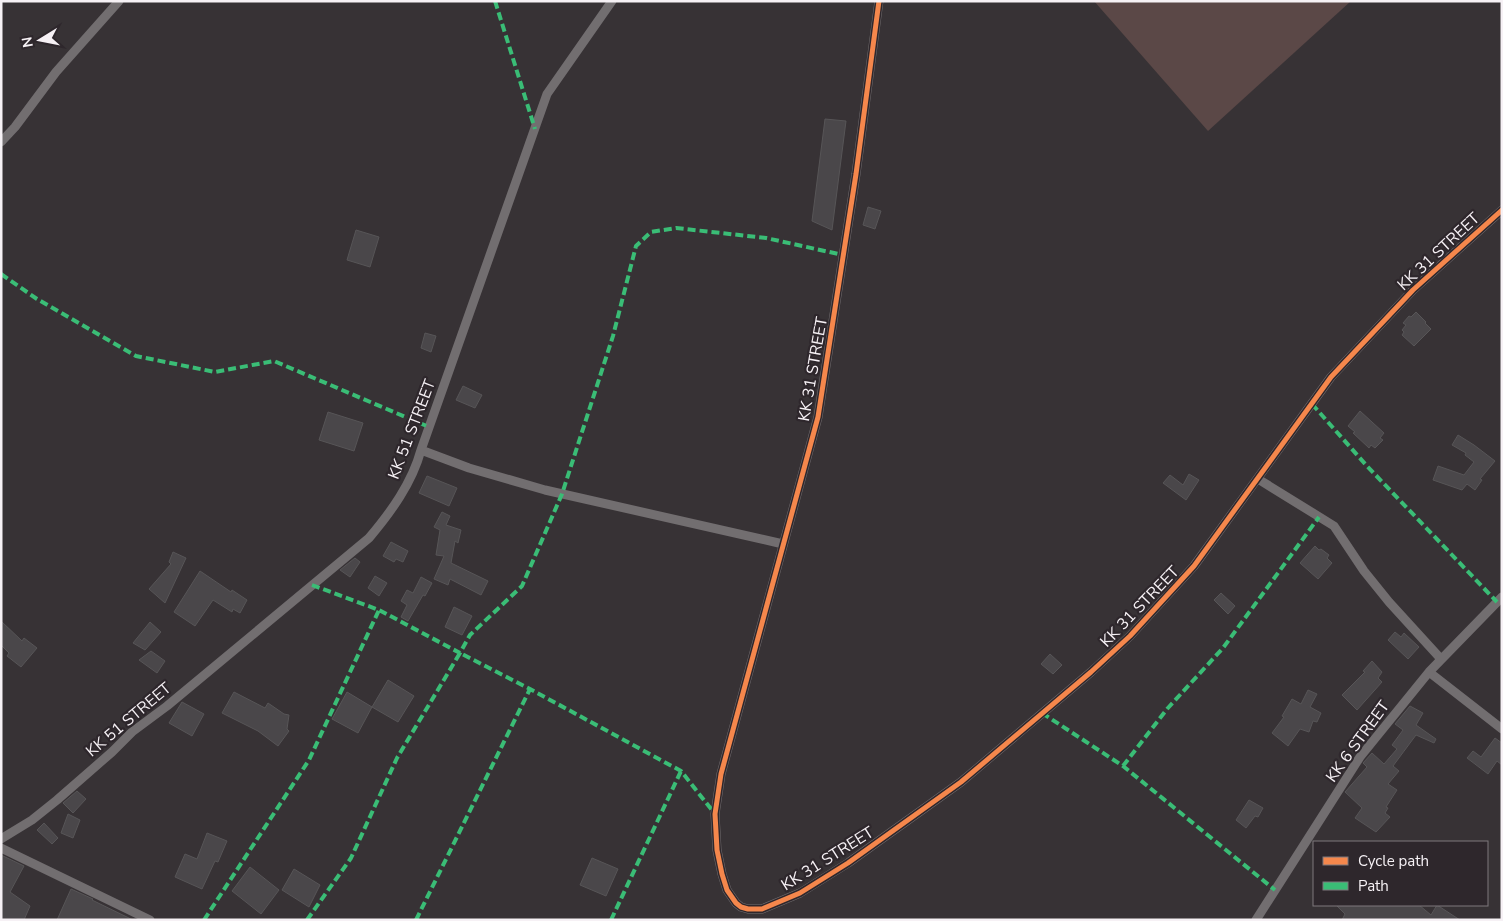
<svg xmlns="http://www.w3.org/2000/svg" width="1503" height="921" viewBox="0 0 1503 921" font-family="'Nunito Sans',sans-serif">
	<rect width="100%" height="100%" fill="#373235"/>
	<!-- green -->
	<path fill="#5b4847" d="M1094,1H1351L1208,131Z"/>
	<!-- building -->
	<path fill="#4a474a" stroke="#575557" d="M825,119L846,121L832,230L812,221Z
		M868,207L881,211L875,229L863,225Z
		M356,230L379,237L370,267L347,260Z
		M1416,312L1426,322L1425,323L1431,329L1414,346L1402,335L1404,332L1402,330L1406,325L1403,323L1409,316L1411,317Z
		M425,333L436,336L431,352L421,348Z
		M463,386L482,395L475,408L456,400Z
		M1360,411L1384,433L1380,438L1383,440L1375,448L1371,445L1369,448L1353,433L1355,432L1348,426Z
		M328,412L363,423L354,451L319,440Z
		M1458,435L1474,445L1495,461L1480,479L1482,480L1475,490L1467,484L1462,490L1433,480L1438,466L1464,475L1474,462L1465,455L1466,453L1452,445Z
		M1189,474L1199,480L1186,500L1163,483L1170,475L1183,485Z
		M427,476L457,488L449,506L419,493Z
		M442,512L450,516L446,525L461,530L458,543L455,541L451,563L488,581L481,595L450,579L448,585L434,579L444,556L436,555L440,530L434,527Z
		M391,542L408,551L403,562L396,559L394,562L383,556Z
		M1315,546L1319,550L1321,549L1329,555L1327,558L1332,563L1318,579L1300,563Z
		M173,552L186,558L165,603L149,589L171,564L169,562Z
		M355,558L360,562L350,577L340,570Z
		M200,571L231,592L232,590L247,600L240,613L233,609L232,612L213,600L195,626L174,612Z
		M375,576L387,583L379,596L368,588Z
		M421,577L432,583L425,596L423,595L408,621L401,617L407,605L401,601L407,590L413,593Z
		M1221,593L1235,606L1228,614L1214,600Z
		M454,607L472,616L462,635L445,627Z
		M1,621L22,641L24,638L37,648L21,667L7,656L9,653L1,645Z
		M150,622L161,632L145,650L133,643Z
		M1395,632L1401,637L1404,633L1419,647L1408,659L1388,640Z
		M151,651L165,661L157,673L139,660Z
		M1050,654L1062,665L1053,674L1041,664Z
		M1372,661L1382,672L1378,678L1382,682L1357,710L1342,695L1365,672L1363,671Z
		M388,680L414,696L398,722L372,707Z
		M1308,690L1317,694L1310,707L1321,713L1317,722L1313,721L1309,732L1300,729L1288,746L1272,733L1284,717L1282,716L1292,699L1301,704Z
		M234,692L265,708L268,703L284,714L289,715L287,729L289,731L278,746L258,731L222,713Z
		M347,692L372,707L358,733L332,719Z
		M182,702L204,714L192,736L169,723Z
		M1410,706L1423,713L1416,725L1436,739L1434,743L1416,735L1393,766L1399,771L1388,784L1397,790L1386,807L1388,808L1385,813L1390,817L1376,832L1355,818L1362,808L1345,792L1367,767L1363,763L1372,753L1384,764L1397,749L1392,745L1403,730L1395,724Z
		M1495,738L1502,743V765L1497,761L1488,774L1467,758L1473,751L1481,757Z
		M77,791L86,799L73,813L63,803Z
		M1249,800L1263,808L1258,817L1255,816L1246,828L1236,820Z
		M68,814L80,820L73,838L61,833Z
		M44,823L58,838L52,844L37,830Z
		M207,833L227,841L218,862L215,861L202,889L175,877L185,854L197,859Z
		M1,855L24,866L10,892L30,906L24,920H1Z
		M592,858L618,869L606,896L580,885Z
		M250,867L279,890L261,914L232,891Z
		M294,869L320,885L309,907L282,890Z
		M71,889L93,899L92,900L133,920H57Z
		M1336,905H1419L1431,915L1437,905L1460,920H1342L1345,914Z"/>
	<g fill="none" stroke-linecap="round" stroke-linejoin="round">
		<!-- minor -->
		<path stroke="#726e70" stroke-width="9" d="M879,1L856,174L818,417L721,774L715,814L717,850L722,874L727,890L736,903L741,907L748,909H762L800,893L848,863L961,782L1091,672L1130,636L1194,566L1331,377L1413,290L1502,210
			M1,142L15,127L56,72L119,1
			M421,450L469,468L545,490L783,544
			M1258,479L1334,526L1364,571L1389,602L1441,659
			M1429,672L1502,729
			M1,839L32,820L57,800L112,752L132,732L167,706L369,538C391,512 412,483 421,450L547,94L612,1
			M1,848L150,920
			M1256,920L1360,757L1429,672L1502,597"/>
		<!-- quiet -->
		<path stroke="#3abd76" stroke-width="4" stroke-dasharray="8 4" stroke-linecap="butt" d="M495,1L535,129
			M1,274L37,299L136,356L215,372L274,361L429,427
			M1312,404L1366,465L1497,602
			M312,585L379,610L460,653L470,635L522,586L562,494L613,336L636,246L651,232L676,228L766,238L843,255
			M1042,713L1123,766L1275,890
			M1123,766L1167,709L1223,648L1319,517
			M204,920L309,760L379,610
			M307,920L351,858L397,758L460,653L530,689L681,771L715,814
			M416,920L530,689
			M611,920L681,771"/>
		<!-- cycleway casing -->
		<g stroke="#2e272c" stroke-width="8">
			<path id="cycleway" d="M879,1L856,174L818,417L721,774L715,814L717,850L722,874L727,890L736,903L741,907L748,909H762L800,893L848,863L961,782L1091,672L1130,636L1194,566L1331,377L1413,290L1502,210"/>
		</g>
		<!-- cycleway -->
		<use href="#cycleway" stroke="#f5874c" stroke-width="5"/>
	</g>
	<g text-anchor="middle" stroke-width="4.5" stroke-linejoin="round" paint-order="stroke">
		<!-- street labels -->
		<g font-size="16" fill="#f6f1f5" stroke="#2e272c">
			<text transform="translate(1438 251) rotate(-43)" y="6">KK 31 STREET</text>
			<text transform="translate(812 369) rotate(-80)" y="6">KK 31 STREET</text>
			<text transform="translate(411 429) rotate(-69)" y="6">KK 51 STREET</text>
			<text transform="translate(1139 606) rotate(-46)" y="6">KK 31 STREET</text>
			<text transform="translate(128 719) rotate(-40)" y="6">KK 51 STREET</text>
			<text transform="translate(1357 741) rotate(-54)" y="6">KK 6 STREET</text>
			<text transform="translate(827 858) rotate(-32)" y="6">KK 31 STREET</text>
		</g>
	</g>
	<!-- border -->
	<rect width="1503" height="921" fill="none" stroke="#f6f1f5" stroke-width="5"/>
	<!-- legend -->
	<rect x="1313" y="841" width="175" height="65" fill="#2e272c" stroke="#7e787c"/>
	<rect x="1323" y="857" width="25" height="8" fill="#f5874c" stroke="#7e787c"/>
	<text x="1358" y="866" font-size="15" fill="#f6f1f5">Cycle path</text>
	<rect x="1323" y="882" width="25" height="8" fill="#3abd76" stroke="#7e787c"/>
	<text x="1358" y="891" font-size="15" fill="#f6f1f5">Path</text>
	<!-- north arrow -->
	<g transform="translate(40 40) rotate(260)" stroke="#2e272c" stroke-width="4" paint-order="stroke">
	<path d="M0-4L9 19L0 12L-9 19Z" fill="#f6f1f5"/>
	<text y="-8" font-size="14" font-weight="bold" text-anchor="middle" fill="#f6f1f5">N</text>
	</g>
</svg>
